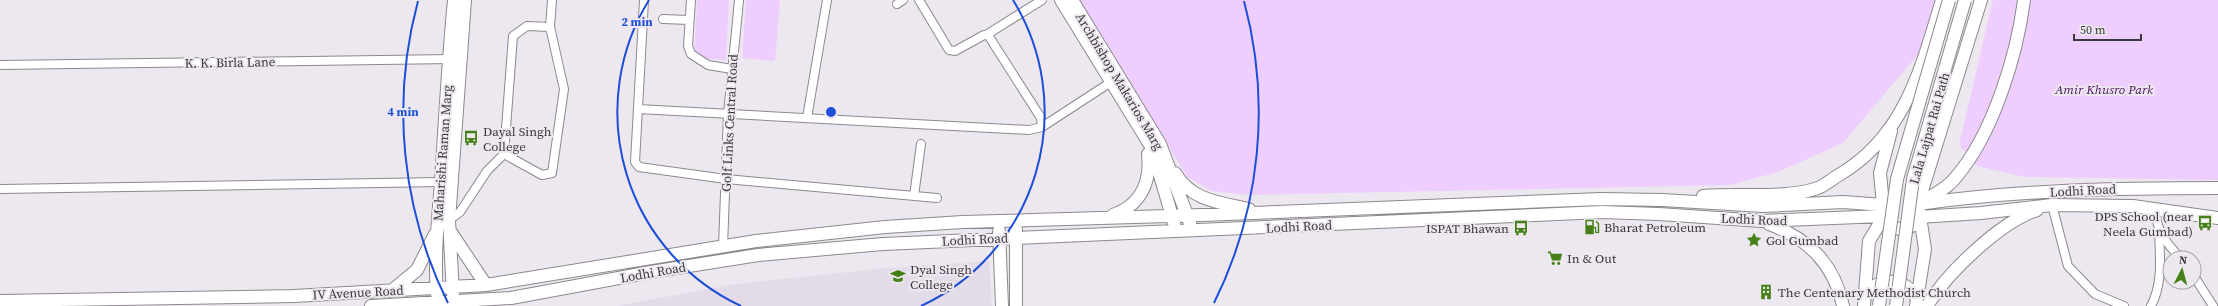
<svg xmlns="http://www.w3.org/2000/svg" width="2218" height="306" viewBox="0 0 2218 306" font-family="'Source Serif 4',serif">
	<rect width="100%" height="100%" fill="#ede8ef"/>
	<!-- built -->
	<path fill="#e4dbe9" d="M989,261L992,306H616L735,284L876,269Z"/>
	<!-- green -->
	<path fill="#eecefe" d="M697,0H729L726,60L694,58Z
		M746,0H780L775,61L742,58Z
		M1079,0H1935L1921,51L1843,143L1778,172L1730,185L1250,195L1212,191L1187,177Z
		M1993,0H2218V180L2025,177L1977,166L1959,145Z"/>
	<g fill="none" stroke-linecap="round" stroke-linejoin="round">
		<!-- street casing -->
		<g stroke="#8c888e" stroke-width="10">
			<path id="street" d="M644,0L635,162L639,167L726,179L937,198
				M691,0L688,46L691,54L708,65L732,69
				M897,4L903,0
				M663,19L689,20
				M550,27L527,26L513,36L504,154L542,175L552,173L564,89L550,27L552,0
				M986,35L1042,0
				M0,65L453,59
				M638,109L1029,130L1042,127L1041,118L988,35H984L955,51L949,50L919,0
				M807,118L827,0
				M1042,127L1111,82
				M0,189L441,182
				M914,196L921,144
				M2052,205L2068,266L2095,294L2124,306
				M2157,209C2154,230 2167,243 2180,258
				M449,220L460,212L487,171L504,154
				M723,246L728,114L739,0
				M2194,276L2213,306
				M2151,306C2163,284 2160,257 2159,232"/>
		</g>
		<!-- secondary casing -->
		<g stroke="#8c888e" stroke-width="14">
			<path id="secondary" d="M1061,0L1152,148L1174,223
				M1072,0L1160,144L1190,223
				M1175,173C1191,201 1222,203 1249,209
				M1703,196C1737,193 1787,199 1818,188C1825,185 1832,179 1839,175C1905,136 1921,69 1942,0
				M1922,202C1933,195 1948,188 1956,177C1993,134 2017,55 2024,0
				M1918,204C2018,190 2117,188 2218,188
				M1113,215C1141,205 1151,182 1148,154
				M1884,217C1890,230 1905,233 1915,223
				M1919,217L1981,213L2052,205L2133,206L2218,218
				M1769,224C1809,239 1834,264 1843,306
				M450,231L486,285
				M999,231L1002,306
				M394,289L417,270L435,234
				M437,294C434,257 438,219 441,182C445,121 448,61 454,0
				M453,294L449,220L465,0
				M1865,295C1879,276 1905,277 1917,299
				M0,301L294,296L486,285L756,241L885,227L963,222L1202,215L1601,199L1662,200L1763,206L1843,202L1884,205
				M371,306L511,298L651,272L758,255L883,244L1602,212L1659,214L1762,221L1884,216
				M1016,306V229
				M1864,306L1869,241L1884,216L1880,173L1891,131
				M1916,306L1925,249L1918,204L1981,0
				M1927,306C1947,273 2000,222 2037,210"/>
		</g>
		<!-- street -->
		<use href="#street" stroke="#fff" stroke-width="8"/>
		<!-- secondary -->
		<use href="#secondary" stroke="#fff" stroke-width="12"/>
		<!-- secondary-bridge casing -->
		<g stroke="#8c888e" stroke-width="14" stroke-linecap="butt">
			<path id="secondary-bridge" d="M1879,306L1897,179L1949,0
				M1896,306L1913,179L1965,0"/>
		</g>
		<!-- secondary-bridge -->
		<use href="#secondary-bridge" stroke="#fff" stroke-width="12"/>
	</g>
	<!-- distance rings -->
	<g fill="none" stroke="#1d4ed8" stroke-width="2">
		<path d="M741 306A214 214 0 0 1 649 0M1013 0A214 214 0 0 1 921 306"/>
		<path d="M448 303A428 428 0 0 1 418 1M1244 1A428 428 0 0 1 1214 303"/>
	</g>
	<!-- icons -->
	<defs>
		<g id="bus-bare" transform="scale(1.2)"><path d="M-5-6H5V4H4V6H2V4H-2V6H-4V4H-5ZM-3.5-4V0h7V-4ZM-3.5 1.2v1.5H-2V1.2ZM2 1.2v1.5H3.5V1.2Z" fill="#468019" stroke="#ede8ef" stroke-width="2.5" paint-order="stroke"/></g>
		<g id="fuel-bare" transform="scale(1.2)"><path d="M-5.5-6h7V0h2V4h1.3V-2.5L3-4.5l.8-.8L6-3V5H2.5V1h-1V6h-7ZM-4.2-4.7v3.2H.2V-4.7Z" fill="#468019" stroke="#ede8ef" stroke-width="2.5" paint-order="stroke"/></g>
		<g id="sight-bare" transform="scale(1.2)"><path d="M0-6L1.8-2.2L6-1.7L2.9 1.2L3.7 5.4L0 3.3L-3.7 5.4L-2.9 1.2L-6-1.7L-1.8-2.2Z" fill="#468019" stroke="#ede8ef" stroke-width="2.5" paint-order="stroke"/></g>
		<g id="supermarket-bare" transform="scale(1.2)"><path d="M-6-5.5h2.5l.6 2H6L4.5 2H-2.5L-4.4-4H-6ZM-1.5 3.2a1.3 1.3 0 1 0 .1 0ZM3 3.2a1.3 1.3 0 1 0 .1 0Z" fill="#468019" stroke="#ede8ef" stroke-width="2.5" paint-order="stroke"/></g>
		<g id="university-bare" transform="scale(1.2)"><path d="M0-5L7-2L0 1L-7-2ZM-4 1L0 2.5L4 1V4Q0 6-4 4Z" fill="#468019" stroke="#ede8ef" stroke-width="2.5" paint-order="stroke"/></g>
		<g id="building-bare" transform="scale(1.2)"><path d="M-4-6H4V6H1V3H-1V6H-4ZM-2.5-4.3h1.7v1.8h-1.7ZM.8-4.3h1.7v1.8H.8ZM-2.5-1h1.7V.8h-1.7ZM.8-1h1.7V.8H.8Z" fill="#468019" stroke="#ede8ef" stroke-width="2.5" paint-order="stroke"/></g>
	</defs>
	<g fill-rule="evenodd">
		<use href="#bus-bare" x="471" y="138"/>
		<use href="#bus-bare" x="2205" y="223"/>
		<use href="#fuel-bare" x="1592" y="227"/>
		<use href="#bus-bare" x="1521" y="228"/>
		<use href="#sight-bare" x="1754" y="240"/>
		<use href="#supermarket-bare" x="1555" y="258"/>
		<use href="#university-bare" x="898" y="276"/>
		<use href="#building-bare" x="1766" y="292"/>
	</g>
	<g text-anchor="middle" stroke-width="4" stroke-linejoin="round" paint-order="stroke">
		<!-- street labels -->
		<g font-size="13" fill="#3a383b" stroke="#ede8ef">
			<text transform="translate(230 62) rotate(-1)" y="5">K. K. Birla Lane</text>
			<text transform="translate(1120 81) rotate(59)" y="5">Archbishop Makarios Marg</text>
			<text transform="translate(729 123) rotate(-87)" y="5">Golf Links Central Road</text>
			<text transform="translate(1929 128) rotate(-74)" y="5">Lala Lajpat Rai Path</text>
			<text transform="translate(442 153) rotate(-86)" y="5">Maharishi Raman Marg</text>
			<text transform="translate(2083 190) rotate(-3)" y="5">Lodhi Road</text>
			<text transform="translate(1754 219) rotate(2)" y="5">Lodhi Road</text>
			<text transform="translate(1299 226) rotate(-3)" y="5">Lodhi Road</text>
			<text transform="translate(975 239) rotate(-3)" y="5">Lodhi Road</text>
			<text transform="translate(653 272) rotate(-10)" y="5">Lodhi Road</text>
			<text transform="translate(358 292) rotate(-3)" y="5">IV Avenue Road</text>
		</g>
		<!-- park labels -->
		<g font-size="13" font-style="italic" fill="#461059" stroke="#ede8ef">
			<text x="2104" y="94">Amir Khusro Park</text>
		</g>
		<!-- poi labels -->
		<g font-size="13" fill="#3a383b" stroke="#ede8ef" text-anchor="start">
			<text x="483" y="136">Dayal Singh<tspan x="483" dy="15">College</tspan></text>
			<text x="2193" y="221" text-anchor="end">DPS School (near<tspan x="2193" dy="15">Neela Gumbad)</tspan></text>
			<text x="1604" y="232">Bharat Petroleum</text>
			<text x="1509" y="233" text-anchor="end">ISPAT Bhawan</text>
			<text x="1766" y="245">Gol Gumbad</text>
			<text x="1567" y="263">In &amp; Out</text>
			<text x="910" y="274">Dyal Singh<tspan x="910" dy="15">College</tspan></text>
			<text x="1778" y="297">The Centenary Methodist Church</text>
		</g>
	</g>
	<circle cx="831" cy="112" r="6" fill="#1d4ed8" stroke="#ede8ef" stroke-width="2"/>
	<g font-size="12" text-anchor="middle" font-weight="bold" fill="#1d4ed8" stroke="#ede8ef" stroke-width="4" stroke-linejoin="round" paint-order="stroke">
		<text x="637" y="26">2 min</text>
		<text x="403" y="116">4 min</text>
	</g>
	<!-- north arrow -->
	<g transform="translate(2182 270) rotate(6)"><circle r="19" fill="#ede8ef" stroke="#a5a2a7"/>
	<path d="M0-3L7 15L0 10L-7 15Z" fill="#468019"/>
	<text y="-6" font-size="11" font-weight="bold" text-anchor="middle" fill="#3a383b">N</text>
	</g>
	<!-- scale -->
	<path d="M2074 34v6h67v-6" fill="none" stroke="#3a383b" stroke-width="2"/>
	<text x="2080" y="34" font-size="12" fill="#3a383b" stroke="#ede8ef" stroke-width="3" paint-order="stroke">50 m</text>
</svg>
